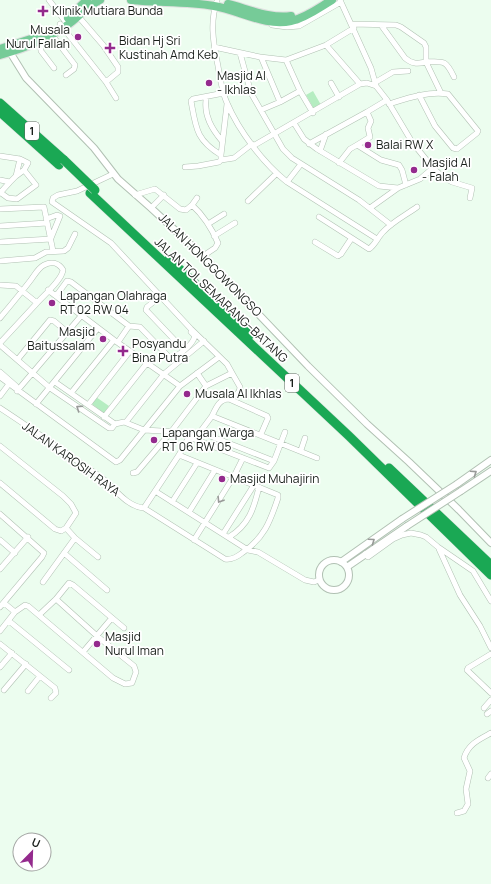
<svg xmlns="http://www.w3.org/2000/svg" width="491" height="884" viewBox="0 0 491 884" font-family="Manrope,sans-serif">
	<rect width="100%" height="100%" fill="#ecfdef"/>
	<!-- green -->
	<path fill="#b5edc1" d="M313,91L321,105L314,109L306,95Z
		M96,397L109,406L104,413L92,404Z"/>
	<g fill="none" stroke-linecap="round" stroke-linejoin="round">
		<!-- minor casing -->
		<g stroke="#b1c1b3" stroke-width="6">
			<path id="minor" d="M49,0L65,21
				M340,0L371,68L376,86L387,100L412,142L433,168L442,176L452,182L472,188L470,198
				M217,1C210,21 213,41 217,61C220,75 221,90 227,103C239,131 263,163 287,182L377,239
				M78,16L103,45L118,67V72L106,82
				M60,24L106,82L116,98
				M352,24L396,25L401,27L424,43L426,47V62C444,61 446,60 454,77
				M272,25L287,27L299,26L341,2
				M381,25L405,58C412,64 417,64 426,62L441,93
				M49,31L75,65L74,69L66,75
				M40,41L41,51L54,68
				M326,45L360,84
				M214,47L260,57L286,60L326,45L354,28
				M240,53L251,93L283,149L292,158L359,200L391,225
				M261,57L280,102
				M286,60L300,91L313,113
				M376,82L393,72L408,71
				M331,83L339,97
				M224,93L193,99L191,101C196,128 196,140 221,155L227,104
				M206,100C204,116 212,129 222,141
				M389,104C408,98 428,91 448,94L478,131L477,133L457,149L453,148L435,126L419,95
				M261,110L280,102L300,91
				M294,123L304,139L317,149L379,186L398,188
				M309,144L367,112L387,100
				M357,145L370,137L368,128L371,121L367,112
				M253,146L360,84L367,83L376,86
				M320,151L326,134
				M0,156L20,159L16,176L24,170L28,163L20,159
				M221,160L234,158L252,144
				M339,163L350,149L357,145L381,160L399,165L402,170L406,185
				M185,167L198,166L219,162L221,160V155
				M113,174L77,191L58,195L53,198L52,202L111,243L191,329L227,364L232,373
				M0,180L10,182L16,176
				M287,182L301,164
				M0,193L10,182
				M1,193L8,198L17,199L36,185L24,170
				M135,195L155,189L180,209L186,210L192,205C203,215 212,229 218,243L215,248L203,256
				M248,201L276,174
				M192,205L197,198
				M151,208L164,195
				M370,208L398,188L420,179L433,168
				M0,209L44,207L53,251
				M319,217L369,249C375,245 378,237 383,232C392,222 406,215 417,207
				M46,219L57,215L60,216L51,238
				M208,224L224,214
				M0,226L47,223
				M214,236L235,223
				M0,242L51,239
				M315,242L338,256L341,254L351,239
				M0,261L35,258L46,252L64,251L68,248L75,234
				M0,285L16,286L37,303C44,295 62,280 63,270C59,263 52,261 44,265C38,268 34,276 30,281C20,294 10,306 0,318
				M48,290L114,340L180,386
				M56,296L67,281L71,282L129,326L118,342
				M161,296L147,307L146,310L184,350
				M129,326L140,327L171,359C180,354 192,346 195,336L191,332
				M0,343L37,303
				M0,345L50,388L109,428H112L115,424L124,422L144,430L179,432L189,437L269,468L274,461L285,432
				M18,359L50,320L54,321L67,332
				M0,372L16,386
				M197,373L206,386L232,373L240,387C240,394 234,396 229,399
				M0,377L116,462L120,460L180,386L219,357
				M55,382L115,424
				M17,391L81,316
				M71,393L114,340
				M0,396L9,384
				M36,404L98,328
				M88,405L130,351
				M0,408C23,423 46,439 69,455C81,464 95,472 107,482C117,492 129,507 144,508
				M212,416C216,408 219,399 229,399L267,416L268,418L261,434
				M104,417L147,363
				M126,422L164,374L204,341
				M200,432L274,461
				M0,446L63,496L71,504L76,513L66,528L75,538L43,582
				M301,450L305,438
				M133,473L137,472L171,432L206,386
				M0,483L55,529L61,531L66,528
				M155,491L248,550L258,552L305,580L314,582L319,580
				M172,502L197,463
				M144,508L225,559C232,560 237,557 242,553C264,538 270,522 278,498V495L179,455
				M144,508L179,455L189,437L200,432L212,416L317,458
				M189,512L215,470
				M0,514L44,553L42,557L0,607
				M223,534L254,485
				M229,537C249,525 254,508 259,487
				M75,538L98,557
				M0,540L15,553
				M194,540L234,476L243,458
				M439,549L460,595L480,626L491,648
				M64,553L107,590
				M365,554L368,557L393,539L402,535L411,533L421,535L426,537L438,547L473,571L491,601
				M0,569L28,537
				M15,612L25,605L28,606L113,678L125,684L132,683L136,672L134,666L97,636L56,599
				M39,615L56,599L69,583L73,585L124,628
				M9,621L69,670
				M0,631L15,612L4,603
				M0,644L55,688L56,693L51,698
				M83,652L111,619
				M491,654L468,668L467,670L491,693
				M0,667L12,653
				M4,690L26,664
				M28,691L40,676
				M484,708L491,700
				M487,714L491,711
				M488,778L491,774
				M457,813L464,811L468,804L466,789L470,771L464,758C468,744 480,739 491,733"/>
		</g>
		<!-- tertiary casing -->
		<g stroke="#b1c1b3" stroke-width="8">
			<path id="tertiary" d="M8,49L26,78L94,148L118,179L151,208L203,256L308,366L367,424L409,462L459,510L491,543
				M457,484L491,460
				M461,491L491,471
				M319 575a15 15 0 1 1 30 0a15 15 0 1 1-30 0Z
				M341,562L402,519
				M347,567L407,526"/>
		</g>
		<!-- primary casing -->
		<g stroke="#dfe0df" stroke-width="10">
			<path id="primary" d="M131,0C159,3 186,1 214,6C239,10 266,27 291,21C306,18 320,7 332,0
				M228,4C248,9 270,19 291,16
				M68,18L87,0
				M0,49L37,37
				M0,55C25,48 50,39 70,23C80,15 88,6 100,0"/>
		</g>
		<!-- motorway casing -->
		<g stroke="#dfe0df" stroke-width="10">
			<path id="motorway" d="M0,103L64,160
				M0,112L59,165
				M90,193L349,436L491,575
				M169,259L250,335
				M389,468L491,565"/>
		</g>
		<!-- minor -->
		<use href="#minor" stroke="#fff" stroke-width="5"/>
		<!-- tertiary -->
		<use href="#tertiary" stroke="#fff" stroke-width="6"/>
		<!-- primary -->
		<use href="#primary" stroke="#76cb98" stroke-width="8"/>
		<!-- motorway -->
		<use href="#motorway" stroke="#1aa854" stroke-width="9"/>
		<!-- tertiary-bridge casing -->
		<g stroke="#b1c1b3" stroke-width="8" stroke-linecap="butt">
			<path id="tertiary-bridge" d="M402,519L457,484
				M407,526L461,491"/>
		</g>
		<!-- motorway-bridge casing -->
		<g stroke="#dfe0df" stroke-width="10" stroke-linecap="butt">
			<path id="motorway-bridge" d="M64,160L95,190"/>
		</g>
		<!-- tertiary-bridge -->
		<use href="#tertiary-bridge" stroke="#fff" stroke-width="6"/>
		<!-- motorway-bridge -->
		<use href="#motorway-bridge" stroke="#1aa854" stroke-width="9"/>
	</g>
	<!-- one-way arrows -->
	<defs><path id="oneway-chevron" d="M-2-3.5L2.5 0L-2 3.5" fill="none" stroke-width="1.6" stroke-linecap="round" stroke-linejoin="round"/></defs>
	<g stroke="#989a98">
		<use href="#oneway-chevron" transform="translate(79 408) rotate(-146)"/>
		<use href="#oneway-chevron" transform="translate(474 473) rotate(-34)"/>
		<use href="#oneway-chevron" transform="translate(220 500) rotate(122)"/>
		<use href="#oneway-chevron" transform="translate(372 541) rotate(-35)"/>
	</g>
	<!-- markers -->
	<g fill="#942a8d" stroke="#fff" stroke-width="1.5">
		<path d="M41 5h4v4h4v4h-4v4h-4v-4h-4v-4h4z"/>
		<circle cx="78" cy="37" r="4"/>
		<path d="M108 42h4v4h4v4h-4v4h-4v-4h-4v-4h4z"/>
		<circle cx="209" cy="83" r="4"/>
		<circle cx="368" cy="145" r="4"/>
		<circle cx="414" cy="170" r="4"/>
		<circle cx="52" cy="303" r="4"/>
		<circle cx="103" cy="339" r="4"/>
		<path d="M121 345h4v4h4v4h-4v4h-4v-4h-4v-4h4z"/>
		<circle cx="187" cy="394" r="4"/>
		<circle cx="154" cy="440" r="4"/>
		<circle cx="222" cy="479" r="4"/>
		<circle cx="97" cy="644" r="4"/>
	</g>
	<g text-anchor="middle" stroke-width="3.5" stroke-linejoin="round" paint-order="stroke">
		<!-- shield labels -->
		<g fill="#fff" stroke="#5e625f" stroke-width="1">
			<rect x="25" y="122" width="14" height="18" rx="3"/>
			<rect x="285" y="374" width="14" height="18" rx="3"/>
		</g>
		<g font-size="11" font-weight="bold" fill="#191f1a">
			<text x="32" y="135">1</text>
			<text x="292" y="387">1</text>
		</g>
		<!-- poi labels -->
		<g font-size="12" fill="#191f1a" stroke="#fff" text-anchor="start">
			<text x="52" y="15">Klinik Mutiara Bunda</text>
			<text x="70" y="34" text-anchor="end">Musala<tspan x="70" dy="14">Nurul Fallah</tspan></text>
			<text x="119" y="45">Bidan Hj Sri<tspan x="119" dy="14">Kustinah Amd Keb</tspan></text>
			<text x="217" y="80">Masjid Al<tspan x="217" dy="14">- Ikhlas</tspan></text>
			<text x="376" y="149">Balai RW X</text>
			<text x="422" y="167">Masjid Al<tspan x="422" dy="14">- Falah</tspan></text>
			<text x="60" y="300">Lapangan Olahraga<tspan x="60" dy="14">RT 02 RW 04</tspan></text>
			<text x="95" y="336" text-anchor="end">Masjid<tspan x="95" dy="14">Baitussalam</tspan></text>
			<text x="132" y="348">Posyandu<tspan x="132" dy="14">Bina Putra</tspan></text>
			<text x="195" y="398">Musala Al Ikhlas</text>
			<text x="162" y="437">Lapangan Warga<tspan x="162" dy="14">RT 06 RW 05</tspan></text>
			<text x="230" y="483">Masjid Muhajirin</text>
			<text x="105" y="641">Masjid<tspan x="105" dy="14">Nurul Iman</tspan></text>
		</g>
		<!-- street labels -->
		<g font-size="12" fill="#191f1a" stroke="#fff">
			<text transform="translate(210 265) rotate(45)" y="4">JALAN HONGGOWONGSO</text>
			<text transform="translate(221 300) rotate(43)" y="4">JALAN TOL SEMARANG–BATANG</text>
			<text transform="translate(71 459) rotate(36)" y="4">JALAN KAROSIH RAYA</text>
		</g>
	</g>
	<!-- north arrow -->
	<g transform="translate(32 852) rotate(23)"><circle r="19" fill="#ffffff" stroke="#a3a5a3"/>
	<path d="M0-3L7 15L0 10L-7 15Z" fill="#942a8d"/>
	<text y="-6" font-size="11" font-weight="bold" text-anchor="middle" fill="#191f1a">U</text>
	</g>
</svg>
